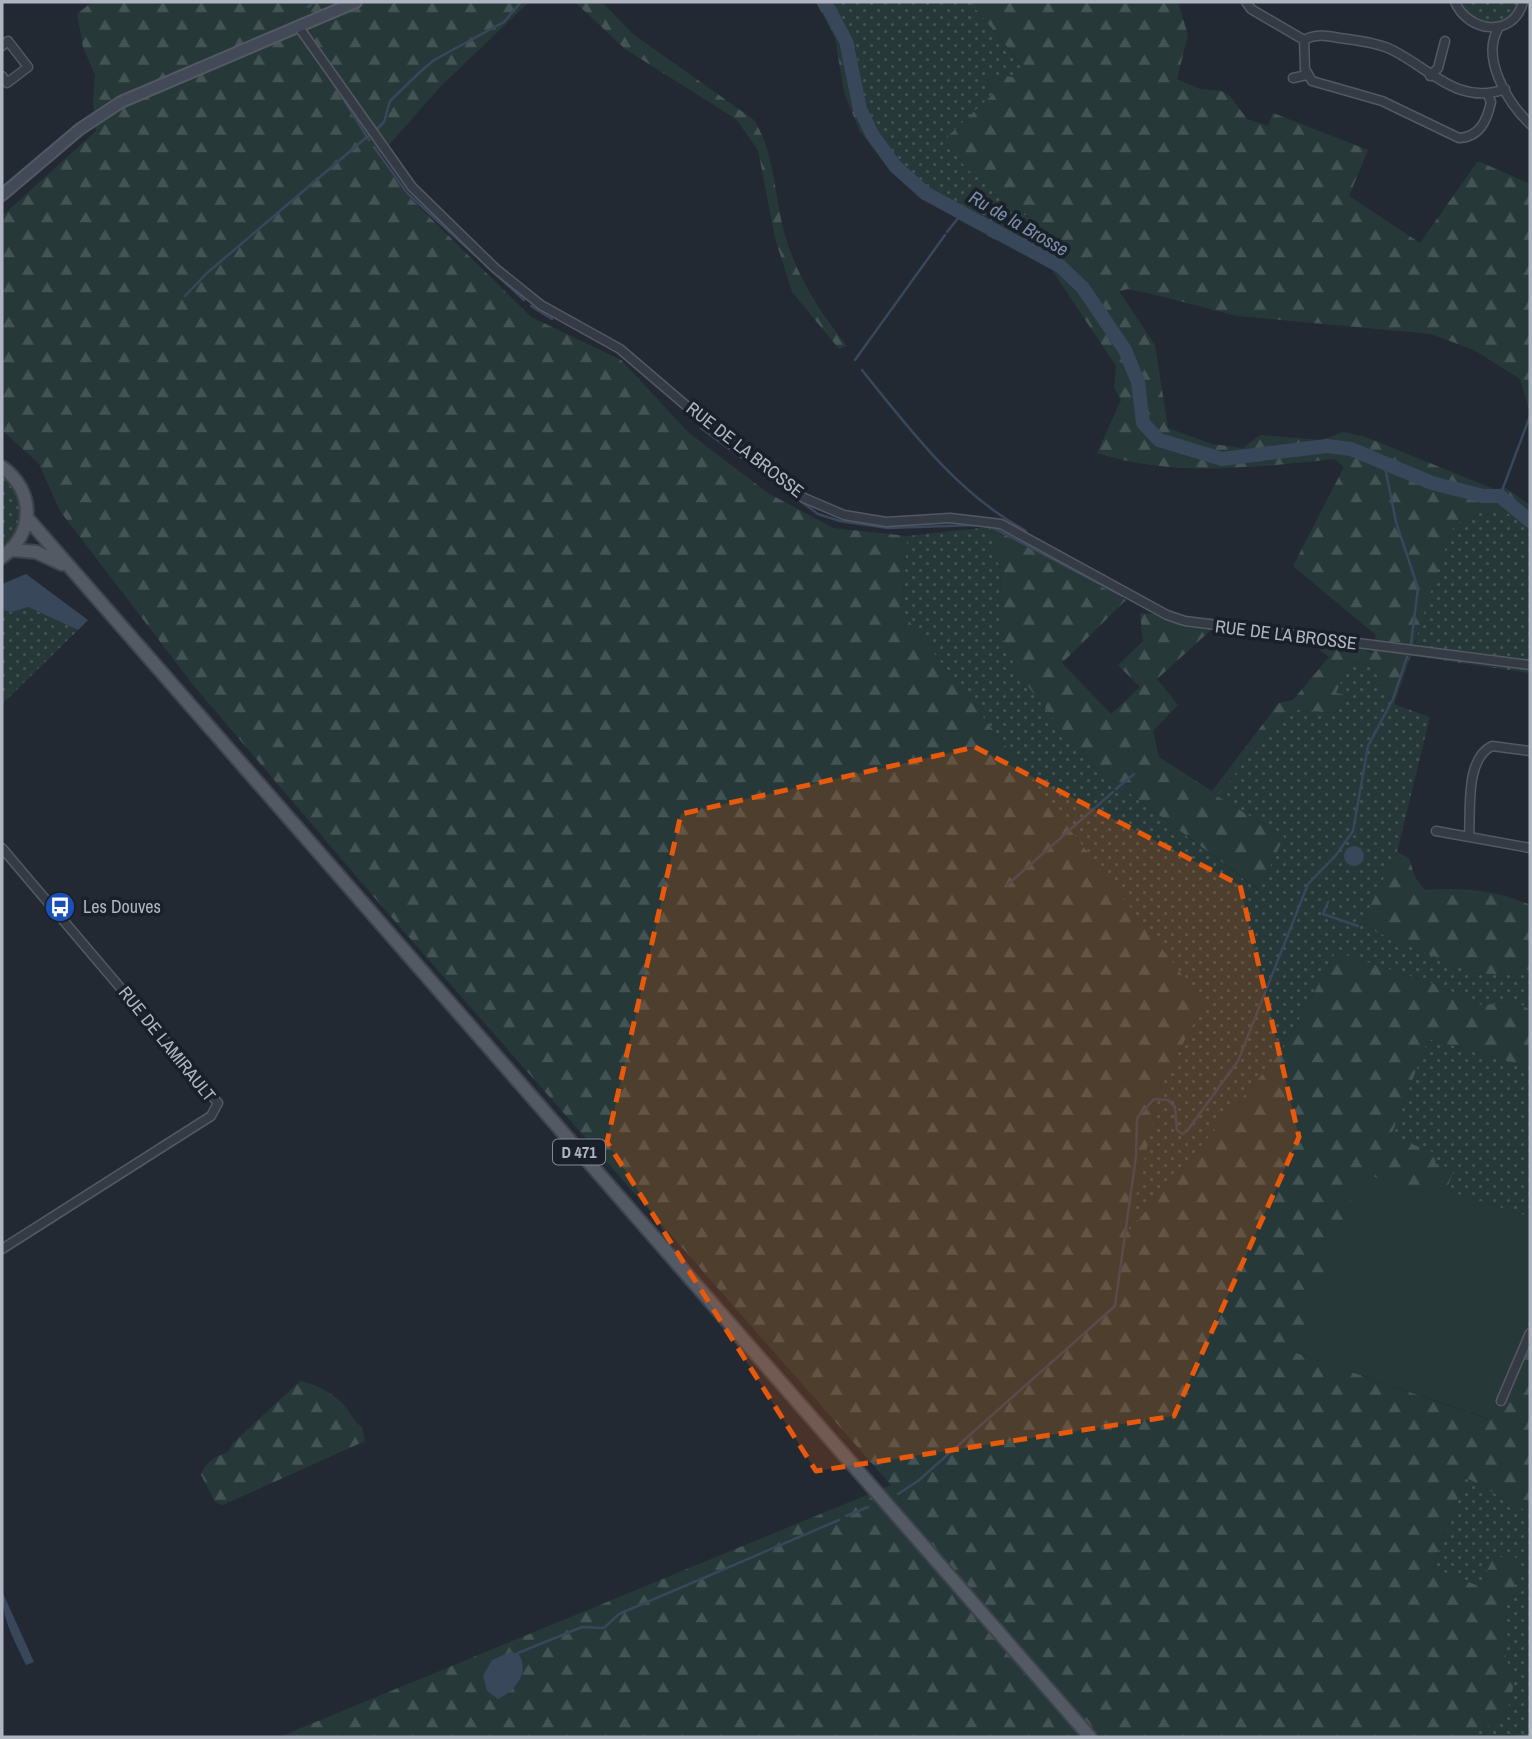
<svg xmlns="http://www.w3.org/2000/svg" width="1532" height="1739" viewBox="0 0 1532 1739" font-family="'Archivo Narrow',sans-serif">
	<defs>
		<pattern id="grass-dots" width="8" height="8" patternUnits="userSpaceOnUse" patternTransform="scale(1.75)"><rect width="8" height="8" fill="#273838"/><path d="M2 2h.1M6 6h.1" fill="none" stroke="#445353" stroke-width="1.8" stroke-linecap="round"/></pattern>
		<pattern id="forest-firs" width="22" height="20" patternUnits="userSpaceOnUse" patternTransform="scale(1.75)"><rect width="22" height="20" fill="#273838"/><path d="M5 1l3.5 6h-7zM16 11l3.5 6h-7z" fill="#445353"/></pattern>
	</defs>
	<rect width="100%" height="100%" fill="#222933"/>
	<!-- grass -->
	<path fill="url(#grass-dots)" d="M833,2H970L1022,66L1013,77L987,79L993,94L948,136V145L968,170L1031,218C1010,233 992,222 971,212C917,184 884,159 864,98C858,78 859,54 851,35C846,24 838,13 833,2Z
		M1461,2H1518C1511,22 1492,26 1474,19Z
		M2,471L23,500L20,531L2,551Z
		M1496,505L1530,529V673L1412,656L1430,587L1454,525Z
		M990,527L1000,570L1003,639L1023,680L1088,762L1258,890L1284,837L1217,796L1287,709L1335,713L1347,695L1336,693L1349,661L1372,666L1394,704L1430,717L1397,852L1364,919L1474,973L1508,975L1530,969V1010L1517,1002L1481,1005L1440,986L1336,952L1282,1051L1127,1233L1161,1086L1204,1003L902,612L907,536Z
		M28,607L78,630L2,704V610L12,612Z
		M1428,1039L1530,1067V1217L1446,1191L1454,1170L1435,1163L1391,1136Z
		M1465,1477L1530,1513V1737H1466L1500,1720L1514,1682L1504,1652V1606L1517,1582L1480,1586L1433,1568Z"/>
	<!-- forest -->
	<path fill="url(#forest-firs)" d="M92,2H529L441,86L379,156L405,193L531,317L621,360L689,433L768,493L833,528L907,536L902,612L1204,1003L1161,1086L1128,1232L1282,1051L1336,952L1440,986L1481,1005L1517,1002L1530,1010V1067L1428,1039L1391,1136L1438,1154L1435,1163L1454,1170L1446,1191L1427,1184L1422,1195L1294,1352L1488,1419L1530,1318V1513L1465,1477L1433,1568L1479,1586L1492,1561L1511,1553L1518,1560L1517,1582L1504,1606V1651L1514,1682L1510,1703L1500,1720L1466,1737H279L891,1485L386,911L194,686L60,511L39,464L2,430V216L96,131L93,104L95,75L83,47L77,14Z
		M575,2H602L633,34L754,120C776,155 774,199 786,239C799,280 820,312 847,346L839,349L792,292L775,238L758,150L736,119L625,49Z
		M816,2H833C838,13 846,23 851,35C859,54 858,78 864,98C884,158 917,184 971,212C991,222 1010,233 1030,217L968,170L948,145V136L993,94L987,79L992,74L1013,77L1022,65L970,2H1178L1188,35L1177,79L1200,89L1221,91L1230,96L1247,119L1268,126L1273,113L1368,150L1349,196L1420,243L1478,161L1530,184V413L1520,379L1474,350L1431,334L1237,316L1160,296L1128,289L1119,291L1155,345L1168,428L1212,444L1243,448L1260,435L1321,440L1343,432L1363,436L1494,489L1506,488L1530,505V529L1496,505L1454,525C1431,585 1416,645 1394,704L1372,666L1350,661L1336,693L1348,695L1335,713L1287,709L1217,796L1284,837L1259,890L1088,762L1023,680L1003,639L1000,570L990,527L1126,600L1062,663L1111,714L1140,687L1118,665L1143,641L1140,613L1223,619L1157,679L1178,705L1153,731L1159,757L1212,791L1279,703L1293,700L1329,657L1318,649L1322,632L1372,653L1376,635L1293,566L1344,467L1335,459C1256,467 1174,478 1097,453L1121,400L1114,388L1116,366L1052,270L964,223L914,190L885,164L859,130L844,92L835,38Z
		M1397,852L1409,858L1415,877L1425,890C1460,887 1498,890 1530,905V969L1508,975L1474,973L1376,932L1364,918Z
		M300,1381C313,1383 335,1394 344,1405C351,1413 353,1421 362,1427L365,1441L223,1505L215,1502L201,1475C205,1462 216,1456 228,1452L233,1443Z"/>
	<!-- garden -->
	<path fill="#273838" d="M1362,1172L1422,1195L1427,1184L1530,1217V1318L1489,1419L1294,1352Z"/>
	<!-- water -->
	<path fill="#39475b" d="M26,574L88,620L78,630L28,607L12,612L2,610V584Z
		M1344 856a10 10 0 1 1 20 0a10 10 0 1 1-20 0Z
		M2,1591L34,1662L26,1665C14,1639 2,1620 2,1591Z
		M510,1652L518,1653C531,1672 515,1691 498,1699L487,1691L483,1676L492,1660Z"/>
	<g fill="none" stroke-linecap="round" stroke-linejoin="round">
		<!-- stream -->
		<path stroke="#39475b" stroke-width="2.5" d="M308,7L314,2
			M308,48L319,62
			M329,76L369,140
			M377,129L384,122L390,101L420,72L434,60L504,22L521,2
			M374,147L407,193L524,300
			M947,232L963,212
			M185,296L207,273L368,136
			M531,306L552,319
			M855,360L945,235
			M862,370C910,430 958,494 1026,531
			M701,428L818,514L840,521L888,528L976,525
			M1384,462L1396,522L1418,588L1411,644
			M1500,496L1530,416
			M992,527L1122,596
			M1116,789L1134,774
			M1007,885L1113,792
			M1328,902L1323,914L1358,926
			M898,1494L918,1481L1115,1306L1136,1156L1137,1118L1154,1099L1168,1100L1175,1107L1177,1130L1182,1134L1187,1131L1238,1061L1308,884L1336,855L1353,831L1368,746L1393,699L1407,657
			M846,1516L868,1507
			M518,1653L582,1627L604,1628L619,1614L839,1520
			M1516,1737L1530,1735"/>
		<!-- river -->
		<path stroke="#39475b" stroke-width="14" d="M825,2L846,41L860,109L872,134L895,166L925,193L1060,266L1083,288L1125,350L1138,382L1143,423L1159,440L1222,459L1327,446L1351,449L1432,483L1483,496H1500L1530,521"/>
		<!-- minor casing -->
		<g stroke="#525962" stroke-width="11">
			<path id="minor" d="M1246,2L1251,9L1304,40C1316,33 1327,36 1340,38C1356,40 1373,42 1388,48C1427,65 1457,107 1505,89
				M1455,2C1468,32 1513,39 1523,2
				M298,26L412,187L495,268L541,305L620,349L724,438L804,498L844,515L886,522L950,518L1001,524L1167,615L1185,621L1530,665
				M1499,27C1480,57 1507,102 1530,124
				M1304,40L1305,69L1312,81L1382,101L1459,138C1480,137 1487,120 1491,102L1488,95
				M2,46L8,41L28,67L7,83L2,76
				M1430,76L1438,68L1445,41
				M1293,78L1307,75
				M1436,831L1530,848
				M1469,835C1471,809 1465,759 1492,746L1530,751
				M2,848L218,1103L211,1116L2,1249
				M1501,1401L1530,1333"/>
		</g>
		<!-- secondary casing -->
		<g stroke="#525962" stroke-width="14">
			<path id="secondary" d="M2,195L80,129L121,102L356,2"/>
		</g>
		<!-- primary casing -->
		<g stroke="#3e444e" stroke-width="16">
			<path id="primary" d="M2,467C35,491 35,533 2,557
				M28,519L1090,1737
				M13,550L36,552L62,564"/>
		</g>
		<!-- minor -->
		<use href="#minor" stroke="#353b44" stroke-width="8"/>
		<!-- secondary -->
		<use href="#secondary" stroke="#434a57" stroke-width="10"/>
		<!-- primary -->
		<use href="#primary" stroke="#535a64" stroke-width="12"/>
	</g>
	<!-- marked area -->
	<path fill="#e8590c" fill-opacity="0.2" stroke="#e8590c" stroke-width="5" stroke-dasharray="14 9" stroke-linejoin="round" d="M975,747L1240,885L1299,1137L1174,1416L816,1471L607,1142L681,814Z"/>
	<!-- icons -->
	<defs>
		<g id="bus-disc" transform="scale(1.575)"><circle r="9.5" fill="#1a4fb4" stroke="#1a2029"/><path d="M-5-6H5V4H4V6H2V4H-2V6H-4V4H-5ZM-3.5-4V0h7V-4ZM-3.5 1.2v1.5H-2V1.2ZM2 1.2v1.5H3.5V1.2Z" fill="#fff"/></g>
	</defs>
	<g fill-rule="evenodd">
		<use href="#bus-disc" x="60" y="907"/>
	</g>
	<g text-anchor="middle" stroke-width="7" stroke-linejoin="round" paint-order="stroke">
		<!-- shield labels -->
		<rect fill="#1a2029" stroke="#828993" stroke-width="2" x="553" y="1139.5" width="52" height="25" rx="5"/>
		<g font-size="16" font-weight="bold" fill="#afb6c1">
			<text x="579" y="1158">D 471</text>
		</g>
		<!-- street labels -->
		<g font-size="18" fill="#afb6c1" stroke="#1a2029">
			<text transform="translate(745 450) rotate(38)" y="6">RUE DE LA BROSSE</text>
			<text transform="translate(1286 635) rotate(7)" y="6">RUE DE LA BROSSE</text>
			<text transform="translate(167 1044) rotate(51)" y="6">RUE DE LAMIRAULT</text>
		</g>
		<!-- poi labels -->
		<g font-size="18" fill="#afb6c1" stroke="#1a2029" text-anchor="start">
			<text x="83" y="913">Les Douves</text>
		</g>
		<!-- water labels -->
		<g font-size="19" font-style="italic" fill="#7b8da6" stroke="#1a2029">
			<text transform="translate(1019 223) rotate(30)" y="7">Ru de la Brosse</text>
		</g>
	</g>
	<!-- border -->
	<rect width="1532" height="1739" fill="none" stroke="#afb6c1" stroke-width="7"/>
</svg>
